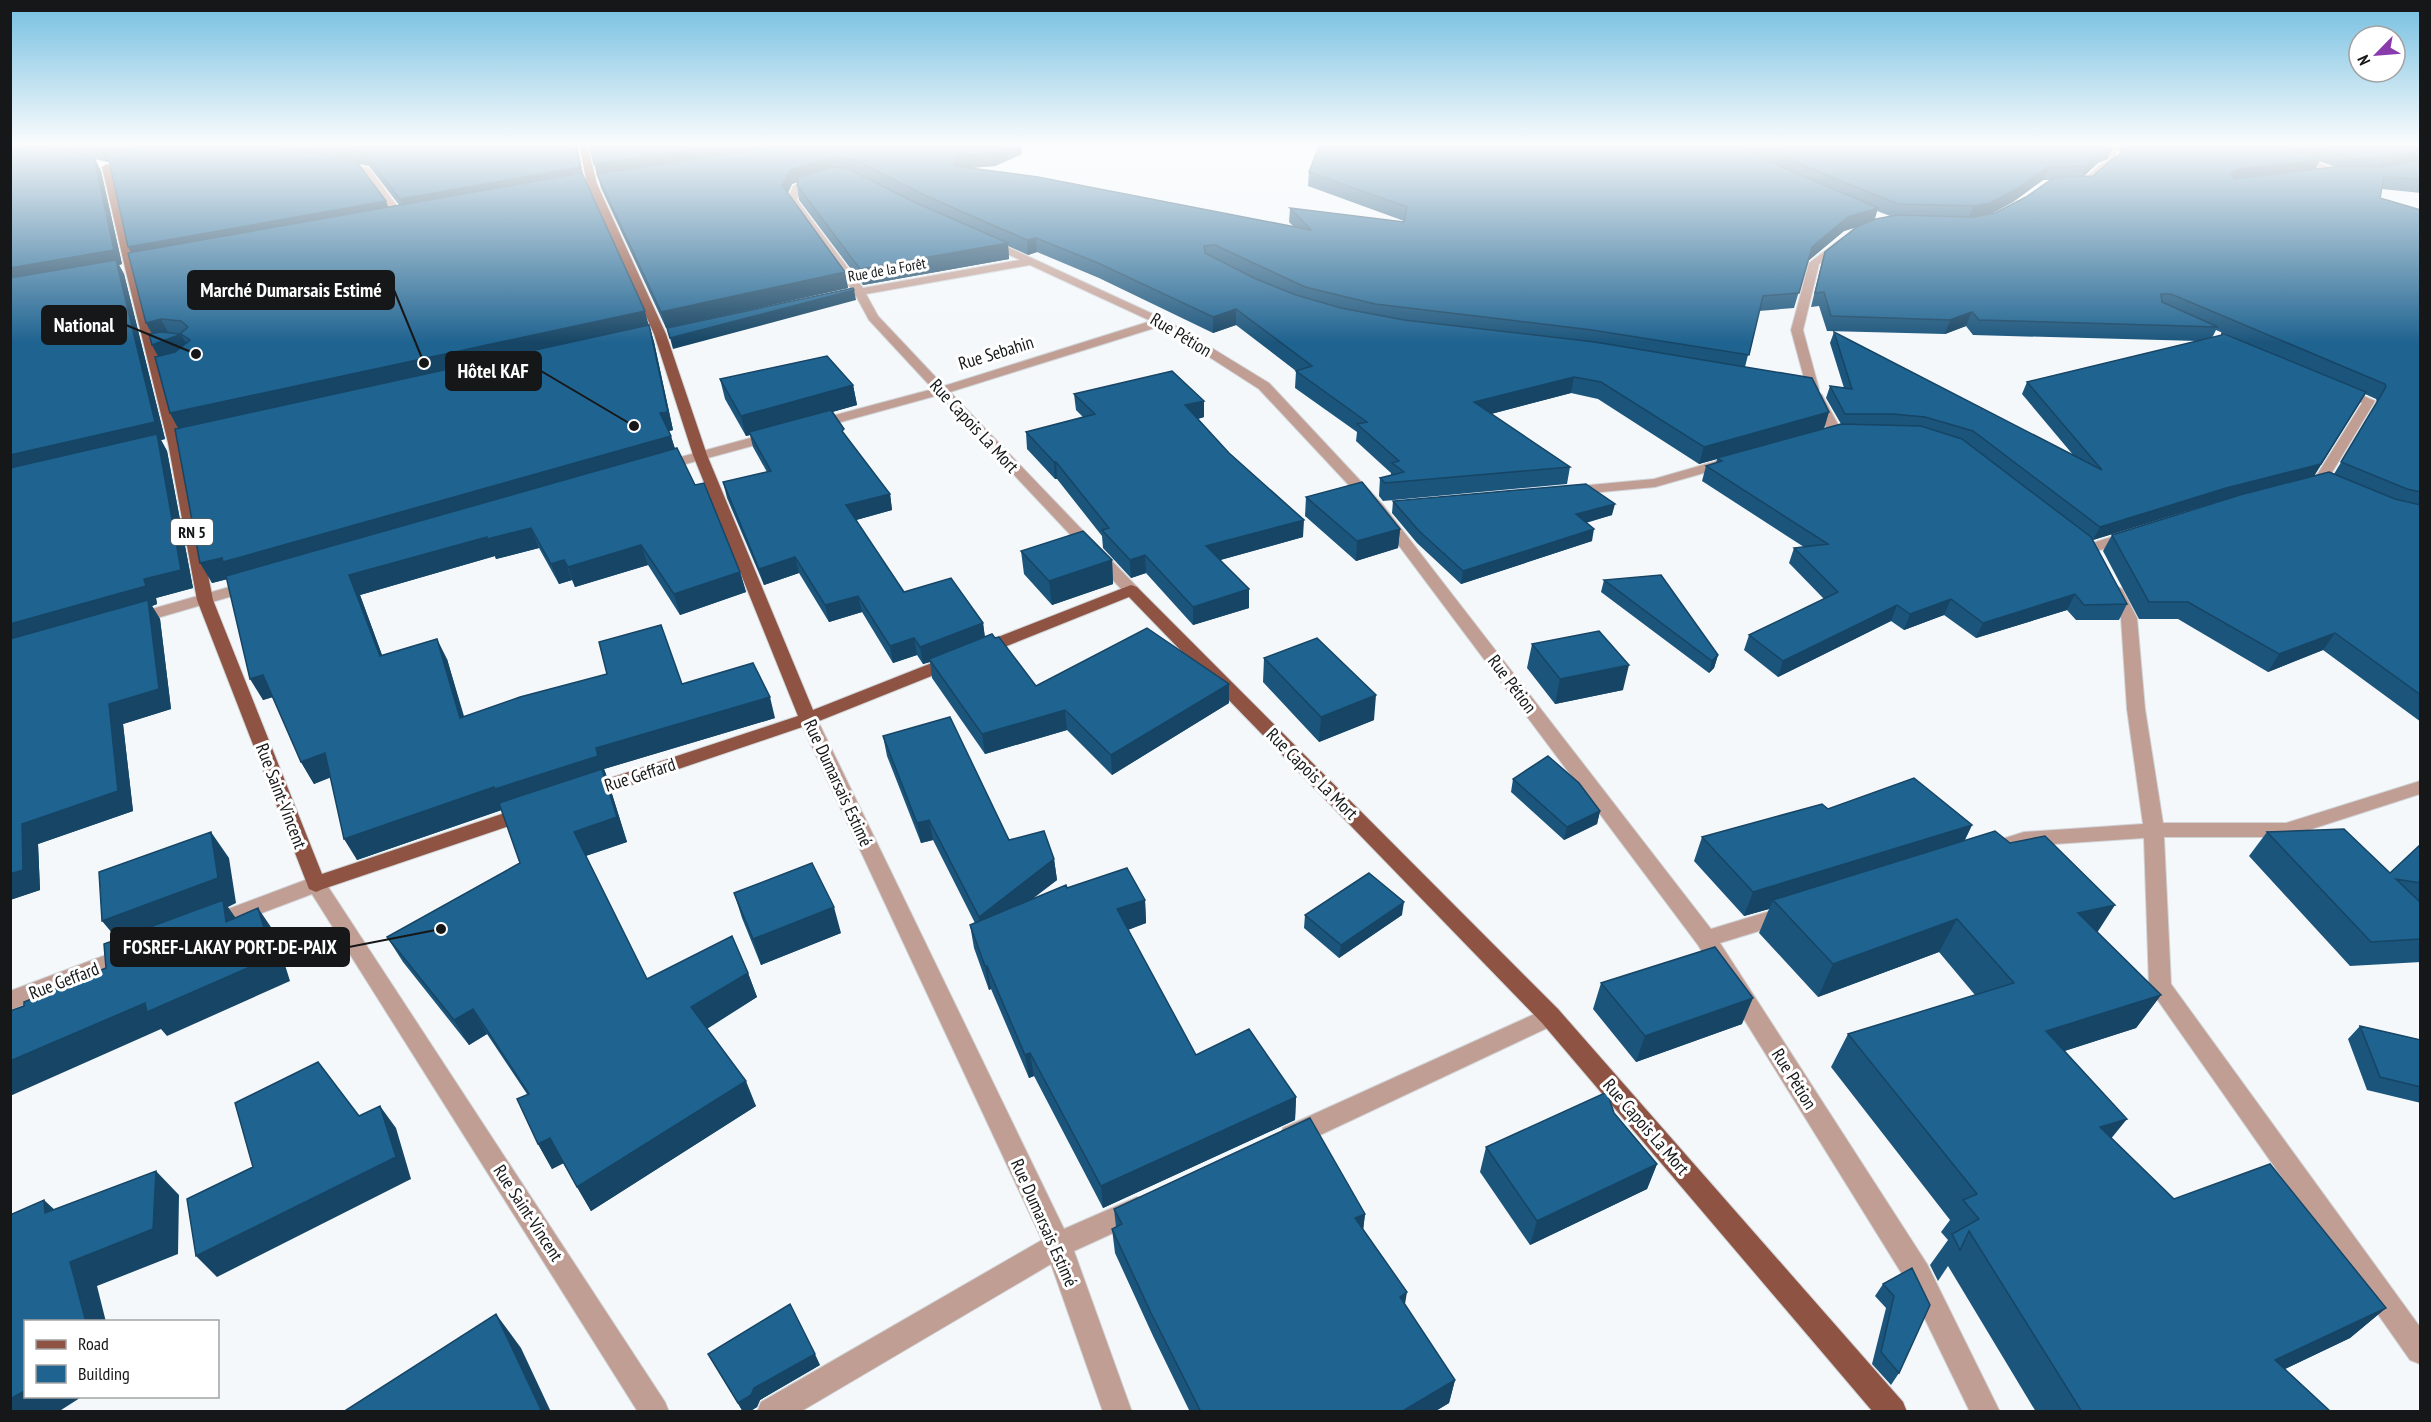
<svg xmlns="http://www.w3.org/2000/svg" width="2431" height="1422" viewBox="0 0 2431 1422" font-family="'PT Sans Narrow',sans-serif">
	<rect width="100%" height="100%" fill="#f4f8fb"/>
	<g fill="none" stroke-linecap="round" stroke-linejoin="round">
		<!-- street casing -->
		<g stroke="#d0d4d7" stroke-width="2">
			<path id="street" d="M2136,144H2161L2157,147L2116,151L2118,163L2106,169L2085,187H2079V183L2100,165L2110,160L2108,147Z
				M2246,144H2259L2277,148L2349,174L2344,177L2332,175Z
				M339,162L369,168L406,218L405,220H397L363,172L336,167V163Z
				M821,177L826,180L824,182L800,190L797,200L863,288L1020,260L982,242V238L986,237L1166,320L1269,383L1383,505L1711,929L1787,906L1795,908L1798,914L1795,920L1720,943L1927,1264L2000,1412H1970L1907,1282L1698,945L1373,511L1259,389L1161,326L950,392L1137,587L1139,590L1131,595L1125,593L939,395L819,428H809L807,425L809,422L933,389L869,320L856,296H844V292L852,290L787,200L793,186ZM1030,265L1151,321L944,386L878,316L866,294Z
				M1842,238L1847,241L1846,243L1819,264L1803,330L1819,389L1818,392L1822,395L1840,428L1859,429L1861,432L1854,436L1830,435L1810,395L1811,392L1807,389L1791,330L1809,263Z
				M2339,385L2375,401L2325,484L2306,489L2301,488L2299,485L2301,482L2315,478L2362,403L2334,392L2333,389Z
				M776,431L783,435L781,438L660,471L653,467L655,464Z
				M1727,458L1732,459L1734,462L1732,465L1655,487L1569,495L1562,491L1569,487L1654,479Z
				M2130,531L2138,536L2135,539L2091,553L2083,548L2086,545Z
				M254,580L260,582L262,585L260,588L133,625L125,620L127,616Z
				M2114,584L2122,589L2137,618L2145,709L2163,823H2286L2420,781V794L2287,837H2164L2171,984L2420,1327V1364L2410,1360L2152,992L2149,986L2144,838L2025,846L1993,856L1986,854L1983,849L1986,844L2024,832L2143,824L2127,709L2121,618L2106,589Z
				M808,713L814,715L817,719L1064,1229L1137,1197L1146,1200L1150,1209L1146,1218L1074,1251L1132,1412H1103L1051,1264L800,1412H757L761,1402L1042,1240L799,719L802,715Z
				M316,876L323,879L665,1402L669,1412H638L312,894L212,932L204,930L201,924L204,918Z
				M127,947L135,950L138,956L135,962L10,1010V991Z
				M1550,1007L1558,1009L1561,1016L1558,1023L1301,1144L1292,1147L1283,1144L1280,1136L1283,1128Z"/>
		</g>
		<!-- primary casing -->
		<g stroke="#d0d4d7" stroke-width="2">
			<path id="primary" d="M579,144H587L597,184L666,334L707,455L813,710L947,657H959L962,661L959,665L814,723L587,800L580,798L577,793L580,788L798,716L693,455L654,334L587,184Z
				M107,164L112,167L135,268L182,443L213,600L322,874L526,806L533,808L536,813L533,818L323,889L316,892L309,889L197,600L168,443L125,268L102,167Z
				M1131,585L1137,587L1558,1009L1903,1402L1907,1412H1873L1542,1023L1129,597L987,654H975L972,650L975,646Z"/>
		</g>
		<!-- street -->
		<use href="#street" fill="#c19e94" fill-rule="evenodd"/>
		<!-- primary -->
		<use href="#primary" fill="#8e5342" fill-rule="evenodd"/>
	</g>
	<!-- wall -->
	<path fill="#1b557c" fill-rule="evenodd" d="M10,144H577L583,174L649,325L654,342L673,430L669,431L675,449L740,572L746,592L680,615L648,565L575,587L572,580L559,584L539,548L496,559L495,556L360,595L382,655L447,659L464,716L682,684L775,718L604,769L607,777L605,778L612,794L627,842L586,856L647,979L748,973L757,997L707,1029L756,1106L591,1211L563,1163L552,1169L538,1144L527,1094L487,1034L469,1045L403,962L387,937L520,863L502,810L357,860L330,777L314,784L301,762L273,697L263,700L227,579L212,583L178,428L170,413L158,356L152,345V334L146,323L131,252L128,247L109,161L107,162L95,159L101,171L122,264L119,265L124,274L165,439L161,440L167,451L193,588L156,598L157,604L152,606L160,619L171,709L123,724L133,811L38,844L40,890L10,900ZM358,164L369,166L399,205L388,207L386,201Z
		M589,144L1022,154L995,166L968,168L1294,227L1289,222L1290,208L1404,222V221L1308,186L1309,172L1320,144H2421V193L2382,189L2380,198L2421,210V722L2323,650L2268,672L2178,619H2139L2103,551L2112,535L2219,501L2093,540L2091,537L2127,604L2119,620H2076L2067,610L1976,638L1944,615L1904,630L1891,621L1778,677L1744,650L1749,635L1824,599L1789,563L1794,548L1804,547L1702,481L1706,466L1716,463L1717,459L1699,464L1598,399L1571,393L1491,414L1570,467L1567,484L1383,501L1379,496L1380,478L1391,476V473L1356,441L1357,432L1295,388L1296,371L1236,325L1213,333L1099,278L1037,252L1028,255L1008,246L1009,259L863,285L799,200L797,185V182L792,184L788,193L845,272L848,288L666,328L601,188ZM2113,144H2122L2119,153V155L2093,176H2084L2098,163L2108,159ZM2319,161L2335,167L2315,169ZM2043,180H2050L2026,197L1995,213L1991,214L2013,202ZM1877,211L1890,216L1874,220ZM1857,227L1825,252L1821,265L1811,307L1819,306L1827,331L1945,334L1966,326L1973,335L2198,341L2027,382L2022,394L2074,456L1834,332L1830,343L1844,388L1830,386L1826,398L1841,424L1824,429L1745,367L1759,311L1794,308L1808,261L1844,231ZM2216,330L2248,344L2222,333L2220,336L2212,338ZM2365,394L2376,399L2377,402L2334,474L2314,476Z
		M720,379L853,385L857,405L832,412L845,435L890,494L892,510L856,520L904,592L983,623L985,637L1036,686L1229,684V703L1112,775L1067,730L985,754L932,678L930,662L923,664L917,655L893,663L862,612L829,622L799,573L764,585L727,498L723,482L767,472L753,447L750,435L746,436L725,399Z
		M1074,394L1204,417L1198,419L1303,537L1220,560L1249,589V608L1193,625L1146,573L1131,578L1103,548L1102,536L1057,479H1055L1027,449L1026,432L1083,417L1076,410Z
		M1306,497L1400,529L1398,548L1356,561L1305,516Z
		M1393,501L1612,515L1586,523L1592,541L1461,584L1417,543L1392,513Z
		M1021,551L1112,560L1113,584L1052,605L1024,574Z
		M1604,580L1718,655L1714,668L1709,673L1601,592Z
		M1532,644L1623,690L1555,704L1527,668Z
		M1264,658L1374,720L1319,742L1263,682Z
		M883,736L1009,840L1054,859L1057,880L1031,899L1067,888L1145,900L1146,923L1128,930L1196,1055L1296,1097L1295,1120L1103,1208L1034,1076L1029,1078L991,989L989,990L974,948L970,925L975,923L933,840L921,843L887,756Z
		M1513,779L1600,811L1597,824L1564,840L1511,792Z
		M1828,809L1972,825L1965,840L2097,932L2161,995L2136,1028L2064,1051L2111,1138L2174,1199L2386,1308L2350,1338L2285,1369L2331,1412H2036L1948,1266L1938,1281L1930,1265L1948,1240L1941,1232L1950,1220L1831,1067L1848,1034L1975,995L1939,952L1818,997L1759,933L1769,909L1744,916L1694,861L1702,837Z
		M2267,832L2390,873L2421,844V962L2350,966L2249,856Z
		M734,893L841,933L761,965L742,918Z
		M1305,915H1402L1339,958L1304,928Z
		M1601,983L1742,1024L1636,1062L1593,1009Z
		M2360,1026L2421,1040V1103L2367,1090L2348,1039Z
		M1614,1113L1657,1164L1647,1189L1530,1245L1480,1172L1486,1147Z
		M1114,1209L1365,1214L1363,1230L1405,1305L1455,1380L1449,1403L1434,1412H1190L1153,1336L1115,1253L1112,1229L1116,1227Z
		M1912,1268L1899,1373L1891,1385L1872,1364L1886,1308L1875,1296L1883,1284Z
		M708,1354L820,1365L760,1400L757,1407L749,1412H743Z"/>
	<!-- shaded-wall -->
	<path fill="#164565" d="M10,144H41L10,156Z
		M118,144H170L107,162L100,149Z
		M575,144H577L584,180L405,213L400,199Z
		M731,144H817L597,174L598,178L594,164Z
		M1015,144H1021L1022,154L995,166L957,169L954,166L955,156Z
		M2113,146L2108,159L2098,163L2080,180L2086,166L2104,150Z
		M2421,150V159L2419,161L2378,170L2385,158Z
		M94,158L101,171L122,264L119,265L124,274L165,439L161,440L167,451L193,588L156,598L157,604L152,606L160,619L171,709L123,724L133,811L38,844L40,890L10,900V268Z
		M830,158L832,171L792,184L785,199L782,185L790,170Z
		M2320,160L2314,172L2232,182L2231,174L2238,169Z
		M2048,167L2043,180L2013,202L1985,217L1968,220L1973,206Z
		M386,201L391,215L136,262L128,247Z
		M1878,208L1874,222L1844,231L1808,261L1812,247L1848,217Z
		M1036,238L1037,252L1028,255L1027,240Z
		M1008,243L1009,259L863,285L860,269Z
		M845,272L848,288L666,328L661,312Z
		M854,290L856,300L673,349L670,338Z
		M1236,309V325L1213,333V317Z
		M645,311L650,331L182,435L170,413Z
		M1972,312L1966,326L1945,334L1950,320Z
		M161,319L171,338L181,334L192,355L164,366L152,345L158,343L146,323Z
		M649,325L654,342L673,430L665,432L660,413Z
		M1574,377L1571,393L1472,419L1474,402Z
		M853,385L857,405L751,435L749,432L750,435L746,436L741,416Z
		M2366,392L2314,476L2219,501L2093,540L2100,527Z
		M1204,401V417L1186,422L1185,405Z
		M1829,412L1824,429L1699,464L1704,447Z
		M671,436L677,455L232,578L212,583L200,563Z
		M1054,462H1056L1057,479H1055Z
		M890,494L892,510L849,522L846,505Z
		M1615,504L1612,515L1573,526L1576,514Z
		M1304,520L1303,537L1206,564V546Z
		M531,528L539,548L496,559L495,556L360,595L390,677L380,656L349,575L487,537Z
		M1400,529L1398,548L1356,561L1357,541Z
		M1594,529L1592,541L1461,584L1463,571Z
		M641,545L648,565L575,587L568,567Z
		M1145,555L1146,573L1131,578L1130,560Z
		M795,557L799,573L764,585L759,569Z
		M564,560L572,580L559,584L551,564Z
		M1112,560L1113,584L1052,605L1049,581Z
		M740,572L746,592L680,615L674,594Z
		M1249,589V608L1193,625V607Z
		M2075,594L2067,610L1976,638L1983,623Z
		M858,596L862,612L829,622L825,605Z
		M1951,599L1944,615L1904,630L1910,614Z
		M1897,605L1891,621L1778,677L1783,661Z
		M983,623L985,640L929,659L930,662L923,664L920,647Z
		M2335,633L2323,650L2268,672L2279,654Z
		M914,638L917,655L893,663L890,646Z
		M437,639L447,659L470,739L460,718Z
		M1718,655L1714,668L1709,673L1712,661Z
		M1629,665L1623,690L1555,704L1560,679Z
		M263,675L276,696L263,700L250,679Z
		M1229,684V703L1112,775L1111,755Z
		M1376,695L1374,720L1319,742L1321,717Z
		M770,697L775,718L604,769L607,777L605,778L612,794L627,842L585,856L504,809L357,860L344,839L596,748Z
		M1065,710L1067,730L985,754L982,734Z
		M325,753L337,775L314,784L301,762Z
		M1600,811L1597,824L1564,840L1567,827Z
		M929,820L933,840L921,843L917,823Z
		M1972,825L1960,849L1773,900L1769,909L1744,916L1753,892Z
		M211,832L229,858L236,903L228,907L240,924L123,946L102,921Z
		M1054,859L1057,880L982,938L979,917Z
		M1145,900L1146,923L1119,933L1117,909Z
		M1404,902L1402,915L1339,958L1341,945Z
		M2115,905L2093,939L2078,913Z
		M834,907L841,933L761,965L753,939Z
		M258,908L275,933L290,981L167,1036L161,1029L10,1096V1061Z
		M1957,919L1939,952L1818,997L1833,964Z
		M985,966H987L991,989L989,990Z
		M748,973L757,997L701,1032L691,1007Z
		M2161,995L2136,1028L2024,1064L2046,1031Z
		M1753,998L1742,1024L1636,1062L1645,1036Z
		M473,1009L487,1034L469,1045L454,1020Z
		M1030,1053L1034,1076L1029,1078L1025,1055Z
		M746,1081L756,1106L591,1211L577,1187Z
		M1296,1097L1295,1120L1103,1208L1101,1186Z
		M380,1106L396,1128L411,1179L217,1277L196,1256Z
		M2127,1119L2101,1151L2100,1127Z
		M550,1138L564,1163L552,1169L538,1144Z
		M1657,1164L1647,1189L1530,1245L1537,1221Z
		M156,1171L179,1195L178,1254L97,1286L106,1322H86L70,1262Z
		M44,1200L71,1225L45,1213Z
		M1365,1214L1362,1239L1355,1218Z
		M1407,1292L1403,1316L1400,1297Z
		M2386,1308L2350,1338L2241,1390L2275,1360Z
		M496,1314L521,1348L551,1412H542Z
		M815,1354L820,1365L760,1400L757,1407L749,1412H743L738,1403L754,1388Z
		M1455,1380L1449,1403L1434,1412H1401Z
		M26,1390V1396H83L58,1412H10V1399Z"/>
	<!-- building -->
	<path fill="#1f6390" stroke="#164565" stroke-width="1.5" d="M37,144L94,158L114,250L10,268V151Z
		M78,144H118L100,149Z
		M150,144H264L356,161L386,201L128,247L108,156Z
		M316,144H575L580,167L400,199L364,153Z
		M589,144H731L594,164Z
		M794,144H1015L994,153L955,156L954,166L1038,177L1311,230L1290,208L1404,222L1407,207L1309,172L1320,144H1749V150L1789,170L1878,208L1848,217L1812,247L1799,293L1763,296L1749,355L1592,330L1375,304L1305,287L1215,245L1204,246L1205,253L1256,279L1296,295L1341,308L1404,320L1595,342L1812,378L1829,412L1704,447L1601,382L1574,377L1474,402L1570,467L1385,483L1380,478L1404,472L1392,463L1399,461L1357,424L1367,422L1296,371L1312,366L1236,309L1213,317L1098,263L1036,238L1027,240L924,195L853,159L830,158L790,170L782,185L845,272L661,312L597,174Z
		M1760,144H2113V146L2104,150L2086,166L2048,167L2018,188L1990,203L1973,206L1898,204L1797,163Z
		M2124,144H2276L2320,160L2238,169L2231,174L2235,179L2342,166L2383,167L2421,160V180L2384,176L2380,198L2421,210V492L2407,489L2341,462L2386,387L2385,384L2171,294H2161L2162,302L2218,327L1979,320L1972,312L1950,320L1831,316L1824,292L1815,293L1825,252L1858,226L1876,219L1897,215L1973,217L1995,213L2026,197L2055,177L2093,176L2112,159L2125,152Z
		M2308,144H2421V150L2385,158L2353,159Z
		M832,167L847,168L914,202L1008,243L860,269L797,185L799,177Z
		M582,173L645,311L170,413L155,357L175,352L190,340L181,334L152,345L149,334L161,332L180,334L188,327L181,321L161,319L146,323L128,253Z
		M116,260L155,422L10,455V278Z
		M853,288L854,290L670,338L667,328Z
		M649,325L668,412L660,413L671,436L223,562L222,558L200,563L175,429Z
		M1834,332L2102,470L2027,382L2222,335V333L2366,392L2321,464L2226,488L2100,527L1973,431L1925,417L1893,414H1845L1830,386L1852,389Z
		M827,356L853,385L741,416L720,379Z
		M1172,371L1204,401L1185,405L1229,453L1304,520L1206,546L1249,589L1193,607L1145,555L1130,560L1102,530L1109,528L1056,462H1054L1026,432L1095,414L1074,394Z
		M831,410L844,429L842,431L890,494L846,505L904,592L951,578L983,623L920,647L914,638L890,646L858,596L825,605L795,557L759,569L723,482L771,471L749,432Z
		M1841,424L1921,426L1962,439L2091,537L2127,604L2084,605L2075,594L1983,623L1951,599L1910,614L1897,605L1783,661L1749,635L1838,592L1794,548L1828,544L1706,466L1722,461L1717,458Z
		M157,434L181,570L144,579L146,586L10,624V468Z
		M677,448L695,485L704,483L740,572L674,594L641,545L568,567L564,560L551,564L531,528L487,539V537L349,575L380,656L437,639L460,718L520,697L607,674L599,642L661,625L682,684L753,663L770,697L596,748L598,756L495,789L494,787L344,839L325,753L301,762L263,675L250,679L226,576Z
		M2329,472L2395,499L2421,505V695L2335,633L2279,654L2188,602H2149L2112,535L2240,495Z
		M1362,482L1400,529L1357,541L1306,497Z
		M1586,484L1615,504L1576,514L1594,529L1463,571L1419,531L1393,501Z
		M1083,531L1112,560L1049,581L1021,551Z
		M1661,575L1718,655L1712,661L1604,580Z
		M148,600L159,689L109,704L118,791L22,824L23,870L10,874V639Z
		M1147,628L1229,684L1111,755L1065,710L982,734L929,659L992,634L995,638L999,637L1036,686Z
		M1599,631L1629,665L1560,679L1532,644Z
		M1317,638L1376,695L1321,717L1264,658Z
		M950,717L1009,840L1044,831L1054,859L979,917L929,820L917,823L883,736Z
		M1548,756L1579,783L1600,811L1567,827L1513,779Z
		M602,769L617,817L574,832L647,979L732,936L748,973L691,1007L746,1081L577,1187L550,1138L538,1144L517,1099L529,1094L473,1009L454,1020L387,937L520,863L499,803Z
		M1914,778L1972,825L1753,892L1702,837L1822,804L1828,809Z
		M2344,829L2390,873L2421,844V883L2396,879L2421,903V939L2371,942L2267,832Z
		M1995,831L2010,843L2045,836L2115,905L2078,913L2161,995L2046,1031L2127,1119L2100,1127L2174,1199L2270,1164L2386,1308L2275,1360L2331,1412H2082L1969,1231L1960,1250L1952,1234L1979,1219L1963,1200L1977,1194L1848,1034L2014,983L1957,919L1833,964L1773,900Z
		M211,832L218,878L102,921L99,872Z
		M812,863L834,907L753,939L734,893Z
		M1127,868L1145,900L1117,909L1196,1055L1249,1029L1296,1097L1101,1186L1030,1053L1025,1055L987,966H985L970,925L1066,885L1067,888Z
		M1369,873L1404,902L1341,945L1305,915Z
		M223,900L226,922L258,908L273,957L147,1012L145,1003L10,1061V1011L24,1006V1002L106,968L104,944Z
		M1715,947L1753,998L1645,1036L1601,983Z
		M2360,1026L2421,1040V1087L2380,1077Z
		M318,1062L359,1116L380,1106L396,1157L196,1256L187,1199L253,1167L235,1103Z
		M1607,1092L1614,1113L1657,1164L1537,1221L1486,1147Z
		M1310,1118L1365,1214L1355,1218L1407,1292L1400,1297L1455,1380L1401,1412H1201L1151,1313L1112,1229L1122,1224L1114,1209Z
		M156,1171L153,1229L70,1262L86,1322H26V1390L10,1399V1215L44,1200L45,1213Z
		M1912,1268L1930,1305L1899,1373L1881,1352L1894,1296L1883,1284Z
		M790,1304L815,1354L754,1388L751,1395L738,1403L708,1354Z
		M496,1314L542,1412H343Z"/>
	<!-- sky -->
	<linearGradient id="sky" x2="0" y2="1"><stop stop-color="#73bee0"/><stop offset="0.42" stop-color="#fafcfd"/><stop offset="1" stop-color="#fafcfd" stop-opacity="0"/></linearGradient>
	<rect width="2431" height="343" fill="url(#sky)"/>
	<g text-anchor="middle" stroke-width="6" stroke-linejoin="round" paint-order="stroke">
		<!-- far-street labels -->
		<g font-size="15" fill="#161718" stroke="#fff">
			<text transform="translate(887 270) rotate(-10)" y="5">Rue de la Forêt</text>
		</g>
		<!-- shield labels -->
		<rect fill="#fff" stroke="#5c5d5d" stroke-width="1.5" x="171" y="519" width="42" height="26" rx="4.5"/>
		<g font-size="16" font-weight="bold" fill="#161718">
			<text x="192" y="538">RN 5</text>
		</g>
		<!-- street labels -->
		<g font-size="18" fill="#161718" stroke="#fff">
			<text transform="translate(1181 335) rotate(31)" y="6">Rue Pétion</text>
			<text transform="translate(996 353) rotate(-17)" y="6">Rue Sebahin</text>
			<text transform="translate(974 426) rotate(47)" y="6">Rue Capois La Mort</text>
			<text transform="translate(1512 684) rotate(53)" y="6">Rue Pétion</text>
			<text transform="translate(1312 774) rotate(45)" y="6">Rue Capois La Mort</text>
			<text transform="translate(640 775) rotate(-18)" y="6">Rue Geffard</text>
			<text transform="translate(838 783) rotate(65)" y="6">Rue Dumarsais Estimé</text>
			<text transform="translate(281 796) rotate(69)" y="6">Rue Saint-Vincent</text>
			<text transform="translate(64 981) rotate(-21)" y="6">Rue Geffard</text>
			<text transform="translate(1794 1079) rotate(58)" y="6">Rue Pétion</text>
			<text transform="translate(1646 1127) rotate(49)" y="6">Rue Capois La Mort</text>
			<text transform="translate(528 1213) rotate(57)" y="6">Rue Saint-Vincent</text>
			<text transform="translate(1044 1223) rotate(66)" y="6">Rue Dumarsais Estimé</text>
		</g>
	</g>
	<!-- callouts -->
	<path fill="none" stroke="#161718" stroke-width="2" d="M424 363L394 290M196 354L126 325M634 426L541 371M441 929L349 947"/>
	<g fill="#161718" stroke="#fff" stroke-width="2">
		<circle cx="424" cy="363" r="6"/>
		<circle cx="196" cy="354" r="6"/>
		<circle cx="634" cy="426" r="6"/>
		<circle cx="441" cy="929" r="6"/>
	</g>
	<g fill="#161718" stroke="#161718" stroke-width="2">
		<rect x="188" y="271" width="206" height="38" rx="6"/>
		<rect x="42" y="306" width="84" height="38" rx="6"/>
		<rect x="446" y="352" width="95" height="38" rx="6"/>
		<rect x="111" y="928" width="238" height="38" rx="6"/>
	</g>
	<g font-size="20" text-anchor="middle" font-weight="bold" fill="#fff">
		<text x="291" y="297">Marché Dumarsais Estimé</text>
		<text x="84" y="332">National</text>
		<text x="493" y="378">Hôtel KAF</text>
		<text x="230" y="954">FOSREF-LAKAY PORT-DE-PAIX</text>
	</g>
	<!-- border -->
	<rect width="2431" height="1422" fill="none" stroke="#161718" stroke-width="24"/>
	<!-- legend -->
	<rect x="24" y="1320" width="195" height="78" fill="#ffffff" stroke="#a2a2a3" stroke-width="1.5"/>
	<rect x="36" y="1340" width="30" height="9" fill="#8e5342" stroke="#a2a2a3" stroke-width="1.5"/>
	<text x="78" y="1350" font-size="18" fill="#161718">Road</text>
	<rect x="36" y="1365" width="30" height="18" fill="#1f6390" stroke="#a2a2a3" stroke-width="1.5"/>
	<text x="78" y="1380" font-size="18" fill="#161718">Building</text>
	<!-- north arrow -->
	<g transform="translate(2377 54) rotate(245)"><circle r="28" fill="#ffffff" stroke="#a2a2a3" stroke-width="1.5"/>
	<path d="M0-4.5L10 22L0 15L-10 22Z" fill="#893bac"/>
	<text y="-9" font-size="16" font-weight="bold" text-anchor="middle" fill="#161718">N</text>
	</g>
</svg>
